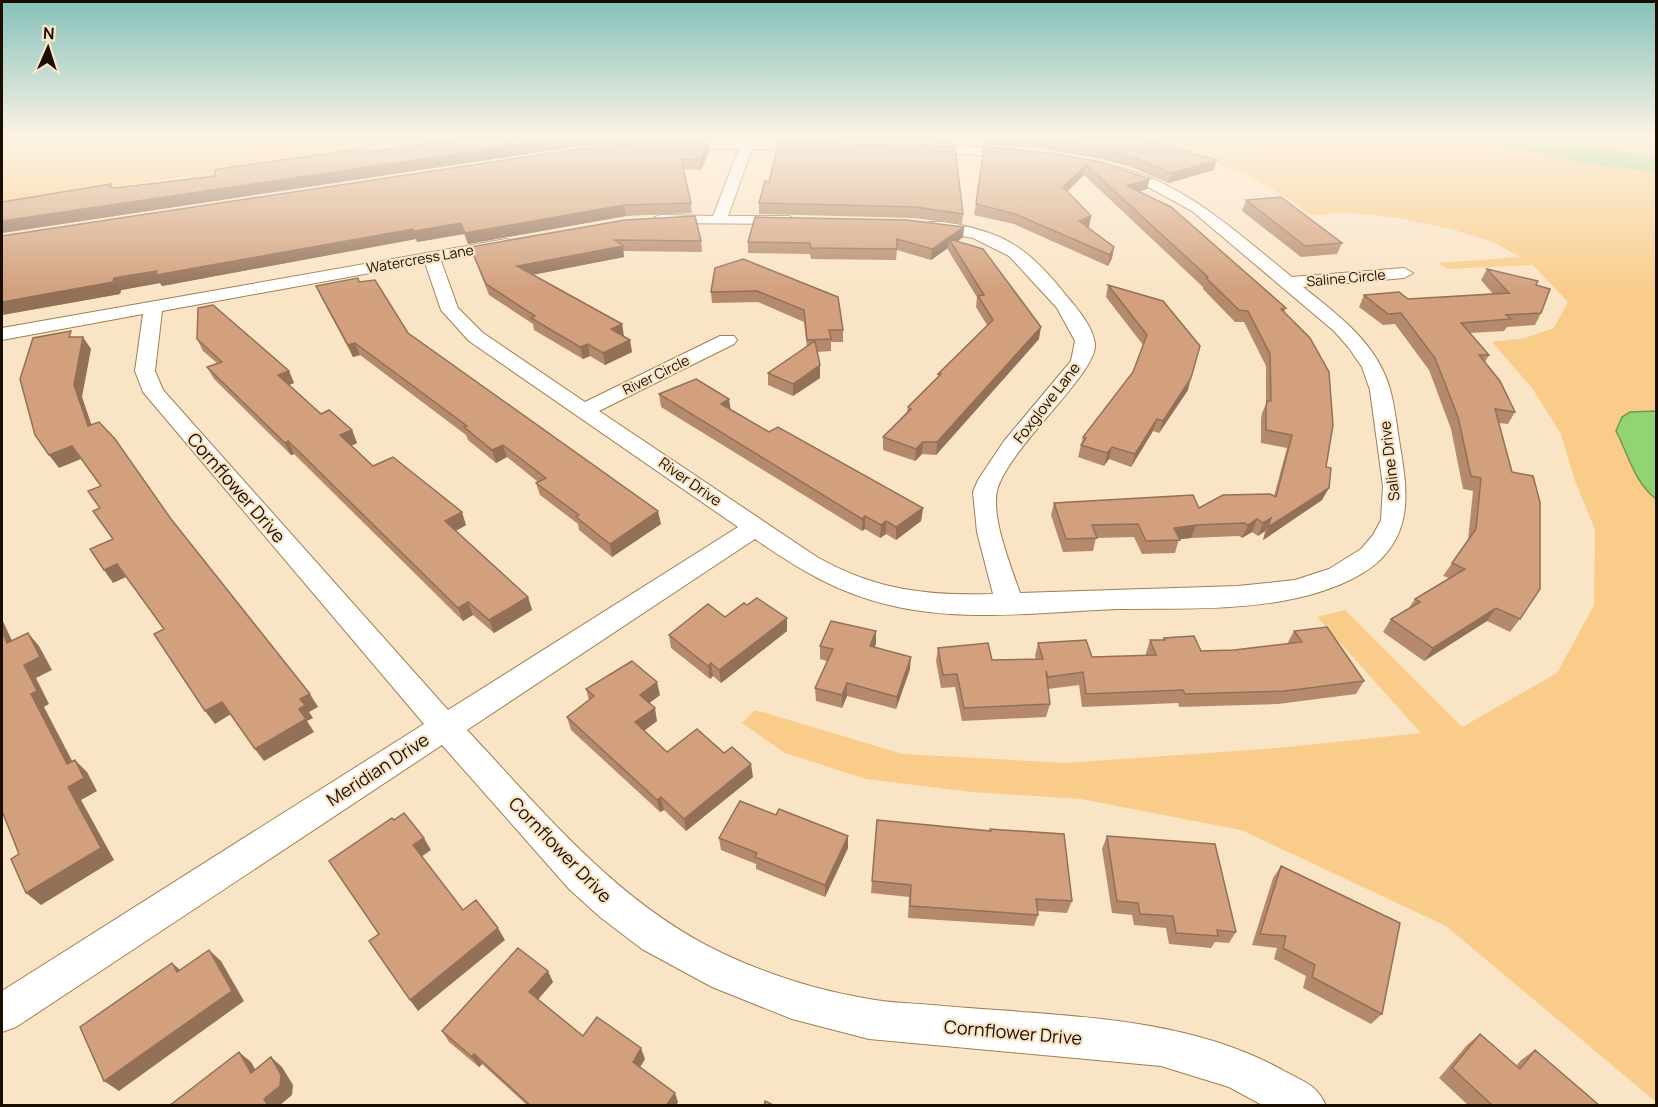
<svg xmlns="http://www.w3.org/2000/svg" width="1658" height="1107" viewBox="0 0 1658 1107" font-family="Manrope,sans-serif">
	<rect width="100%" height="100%" fill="#fae4c6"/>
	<!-- green -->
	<path fill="#f9cc8a" d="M2,136H468L215,173L213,200L189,204L191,176L2,203Z
		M1123,136H1656V1102L1446,926L1241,830L1081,799L971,792L866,779L785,753L742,723L755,710L903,754L1066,763L1278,748L1421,733L1317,617L1345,610L1462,727L1557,673L1594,605L1595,530L1575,481L1561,434L1532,388L1492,342L1525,338L1554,328L1568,302L1533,265L1447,269L1438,263L1520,257L1493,242L1451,229L1392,217L1347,213L1310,215L1288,198L1245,174L1199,157Z"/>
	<!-- water -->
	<path fill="#92d474" stroke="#6e9951" stroke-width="1.5" d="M1656,411V499C1633,480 1629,456 1616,431L1622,417L1630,412Z"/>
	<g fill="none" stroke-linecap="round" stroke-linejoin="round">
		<!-- river -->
		<path fill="#92d474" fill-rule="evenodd" d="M1474,136H1526L1656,157V173L1582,163L1478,141Z"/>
		<!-- street casing -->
		<g stroke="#a07f4f" stroke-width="2">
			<path id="street" d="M676,140L818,143V149L813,150L752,149L728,216H789L797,221L794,224L655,223L652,220L655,217L660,215L713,216L739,149L671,147L669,144Z
				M922,145L1017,149L1024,153L1017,157L917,152L915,149Z
				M1118,167C1187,184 1238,234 1292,277L1404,268L1413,273L1404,278L1303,287C1338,315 1377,343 1390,389C1395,407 1397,428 1400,446C1407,488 1413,528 1380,560C1359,580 1324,592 1297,598C1239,611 1176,608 1117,609C1042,612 963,623 889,605C838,593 798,569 755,539L467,730C545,813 618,904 724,954C769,975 820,991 869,999C890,1003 911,1003 932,1005C1048,1016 1183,1013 1286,1072C1305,1082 1318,1086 1326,1106H1264L1229,1087L1161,1066L869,1039L792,1019L712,987L642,949L600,917L569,889L442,745L16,1027L2,1032V991L424,724L143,392L135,371L143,314L2,340V328L506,239L512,241L514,244L512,247L441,261L458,308L483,333L585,402L720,336H734L737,340L734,344L599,411L817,557C875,590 928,596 993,594L977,532L973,492L978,480L1004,441L1071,361L1075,341L1057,308L1009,256L973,238L924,229L922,226C931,215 979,229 992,234C1023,245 1045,269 1065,294C1076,307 1093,326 1095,344C1098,373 1007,449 997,491C991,518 1011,566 1020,593L1238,586L1295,580L1329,569L1361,549L1373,535L1381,520L1383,486L1370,390L1362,367L1349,348L1334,331L1192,211L1150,188L1113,174L1111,171ZM425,263L441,310L469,341L738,527L448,710L163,390L155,371L162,311Z"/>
		</g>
		<!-- street -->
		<use href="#street" fill="#fff" fill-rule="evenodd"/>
	</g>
	<!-- wall -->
	<path fill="#b58a6c" d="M478,136H716L715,138L643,143L709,152L701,170L683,169L691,203L692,213L626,216L468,244L464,234L417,242L416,239L162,286L160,283L121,290L120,294L2,315L632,143L573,147L2,233V202L215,176Z
		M783,136H954L953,144L783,140Z
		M986,136H1127L1214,170L1168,183L1133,168L1102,159L1036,148L985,145Z
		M1050,153L1147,189L1139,192L1286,308L1284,312L1326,467L1322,500L1263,540L1265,531L1258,536L1252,532L1242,538L1239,536L1191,538L1179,539L1175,553L1142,554L1134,537L1096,538L1093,551L1063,552L1051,515L1054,503L1199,508L1274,496L1287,448L1261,443V420L1262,413L1266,404V366L1244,322H1235L1203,289V287L1084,175L1067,192L1091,216L1089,227H1088L1114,247L1112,258L1108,266L1014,224L974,215L976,204Z
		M765,181L963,214L962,224L914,218L759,214V203Z
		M1246,200L1342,243L1337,254L1301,257L1242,211Z
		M625,220L701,241L702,252L623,251L624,257L533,275L622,324L623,336L632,352L605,365L590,356L583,359L534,330L533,324L489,295L474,257L470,247Z
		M964,227L963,237L958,241L1039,339L936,455L922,454L915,461L883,450V437L907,412L908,407L938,378V374L987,325L976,307L977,297L948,250V248L931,260L897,250L896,260L811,259L810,254L748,253V242Z
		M743,259L843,330V342H831V351L817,352L820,365V378L793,396L768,385V373L807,347L804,322L758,302L712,303L711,292Z
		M1487,269L1536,285L1541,313L1535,325L1507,327L1504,331L1470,333L1489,355L1485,362L1515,412L1508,424L1499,423L1520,619L1510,632L1487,621L1424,661L1383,632L1391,619L1408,609L1415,599L1449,578L1443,576L1468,540L1473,491L1463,489L1451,429L1429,370L1395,324L1383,325L1359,307L1364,295L1408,299L1493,294L1481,280Z
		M358,278L360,282L408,333L661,524L612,557L579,530L578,524L540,495L536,483L538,482L507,457L496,463L468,440L466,435L360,355L353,357L321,297L316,286Z
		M1108,285L1163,301L1188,390L1159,433L1153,431L1131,467L1109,459L1104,466L1078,457L1083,437L1133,372L1143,345L1106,297Z
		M197,339L289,371L294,383L289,385L321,414L352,430L357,443L351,446L373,466L466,525L456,531L528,597L532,610L494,633L473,615L463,621L294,454L291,455L214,379L207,367L217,363L203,351Z
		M659,394L730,409L769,432L923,508L921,521L896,540L886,534L880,538L865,529L862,531L661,407Z
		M747,605L787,618V631L721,683L713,676L710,679L671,648L669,635L725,617Z
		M1294,631L1364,681L1356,694L1278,704L1179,707L1178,703L1082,707L1079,685L1048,689L1050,704L1046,717L962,721L955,687L941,688L936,661L938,648L992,660L1036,659L1035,656L1038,643L1092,657L1146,656V653L1150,640H1163L1164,638L1201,651L1234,650L1287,644Z
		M876,644L874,647L910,669L896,709L847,696L842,708L816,701L815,688L827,661L820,659V646Z
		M586,689L660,695L649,703L657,721L644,731L667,752L753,777L686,831L664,810L660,812L571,730L567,717L589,700Z
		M776,815L848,848L825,897L756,869V864L721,850L719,838Z
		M877,820L990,831V829L1072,901L1067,913L1037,911L1038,915L1034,926L908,918L909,897L871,893Z
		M1107,836L1236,932L1229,943L1215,942L1211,948L1169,944L1166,928L1134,925L1132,915L1112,913L1102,849Z
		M1281,866L1382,1014L1371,1024L1303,988L1306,976L1274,959L1277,948L1252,945L1273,878Z
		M553,982L538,999L583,1036L645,1059L640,1067L678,1102L676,1106H528L482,1064L479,1067L449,1042L442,1031Z
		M1480,1034L1516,1066L1521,1060L1535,1050L1600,1106H1469L1439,1078L1467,1045Z"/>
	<!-- shaded-wall -->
	<path fill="#937058" d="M571,137L573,147L2,233V234V221Z
		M708,142L709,152L701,170L700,160Z
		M1217,160L1214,170L1168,183L1171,173Z
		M1086,165L1084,175L1061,197L1063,187Z
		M1150,179L1147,189L1124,196L1127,186Z
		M624,205L626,216L468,244L465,233Z
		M1091,216L1089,227L1077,232L1079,221Z
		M461,223L464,234L417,242L414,231Z
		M964,227L963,237L953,245L949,239L948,248L931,260L932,249Z
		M413,229L416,239L162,286L160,283L121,290L120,294L2,315V302L114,278Z
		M623,246L624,257L520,277L517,266Z
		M1114,247L1112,258L1108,266L1110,255Z
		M622,324L624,336L613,341L611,329Z
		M1041,327L1039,339L936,455L937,442Z
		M83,337L91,349L82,397L96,438L88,426L74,385Z
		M630,340L632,352L605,365L603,353Z
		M355,343L360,355L353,357L348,345Z
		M588,344L590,356L583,359L580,347Z
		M820,365V378L793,396V384Z
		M289,371L294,383L284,387L278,375Z
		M1191,378L1188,390L1159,433L1163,421Z
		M729,399L731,411L721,404Z
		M1157,419L1153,431L1131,467L1135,454Z
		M352,430L357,443L346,448L340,435Z
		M288,441L294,454L291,455L285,443Z
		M923,442L922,454L915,461L916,449Z
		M503,445L507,457L496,463L492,450Z
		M72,446L81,459L59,468L49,455Z
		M1112,447L1109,459L1104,466L1107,453Z
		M1329,488L1322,500L1263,540L1268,527Z
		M923,508L921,521L896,540V527Z
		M658,511L661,524L612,557L610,544Z
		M462,512L466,525L450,534L445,521Z
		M865,516V529L862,531V519Z
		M1271,518L1265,531L1258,536L1263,523Z
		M1257,519L1252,532L1242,538L1248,525Z
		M886,521V534L880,538L881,525Z
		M1196,525L1191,538L1174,540V528Z
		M117,564L126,577L113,583L104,570Z
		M528,597L532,610L494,633L489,620Z
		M468,602L473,615L463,621L458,608Z
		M1496,608L1487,621L1424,661L1433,648Z
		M787,618V631L721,683L719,670Z
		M2,619L19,656L7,643L2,631Z
		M876,631V644L869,659L870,646Z
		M28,633L39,646L52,670L36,678L49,704L44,707L80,776L67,764L31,694L24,665Z
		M911,657L910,669L896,709L897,697Z
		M711,663L713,676L710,679L708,666Z
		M657,682L660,695L643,708L640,695Z
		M847,683V696L842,708V695Z
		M310,694L318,707L309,712L313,718L307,721L314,732L264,761L255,749L300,699Z
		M222,702L231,714L215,724L205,711Z
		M655,708L657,721L638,735L635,722Z
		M75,760L87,772L97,791L81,800L114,860L41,905L26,893L68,787Z
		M751,764L753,777L686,831L684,819Z
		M661,797L664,810L660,812L657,800Z
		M848,836V848L825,897V885Z
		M424,838L431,850L421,857L413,845Z
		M498,928L505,940L418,1011L410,1000Z
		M209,950L221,961L244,1001L119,1091L104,1081Z
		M172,963L185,974L177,972Z
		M548,971L553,982L535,1003L529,992Z
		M641,1048L645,1059L637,1072L633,1062Z
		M239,1052L251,1062L263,1083L251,1073Z
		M474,1054L482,1064L479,1067L472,1057Z
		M271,1057L282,1067L293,1085L292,1095L279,1106H268L264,1099Z
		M675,1093L678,1102L676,1106H666Z"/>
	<!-- building -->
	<path fill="#d2a07d" stroke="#937058" stroke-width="1.5" d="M478,136H590L571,137L2,221V202L111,184L110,187L115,188L215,176V170L232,167L368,148L369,152Z
		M1002,136H1127L1144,140L1217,160L1171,173L1136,158L1104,149L1037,138Z
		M708,142L700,160L681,159L691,203L624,205L465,233L461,223L414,231L413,229L156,275L157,271L114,278L113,282L2,302V236L571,150L638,143Z
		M779,142L955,147L963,214L915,207L759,203L765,181L769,182Z
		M984,147L1050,153L1101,162L1150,179L1127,186L1171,207L1286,308L1281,309L1310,338L1329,372L1333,425L1326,467L1331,468L1329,488L1268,527L1271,518L1263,523L1257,519L1248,525L1244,523L1196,525L1174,528L1180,540L1146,541L1138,524L1092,525L1097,538L1066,539L1054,503L1193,495L1199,508L1223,495L1270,494L1276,497L1292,435L1266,430V408L1267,401H1271L1270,354L1248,311L1239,310L1206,278L1208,277L1086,165L1063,187L1091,216L1079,221L1114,247L1110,255L1015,214L976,204Z
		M1281,197L1342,243L1305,246L1246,200Z
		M695,216L701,241L615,240L623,246L517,266L622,324L611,329L630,340L603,353L588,344L580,347L531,318L535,316L486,284L470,247L625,220Z
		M755,217L907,220L964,227L932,249L897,239V249L811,248L810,243L748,242Z
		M949,239L983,249L1041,327L937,442H923L916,449L883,437L911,409L908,407L941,374H938L993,320L978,296L984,295Z
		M743,259L838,297L843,330H829L831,339L807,340L804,310L757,291L711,292L715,268Z
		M1487,269L1538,281L1536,285L1550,289L1541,313L1506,315L1511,319L1461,323L1489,355H1479L1500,381L1515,412L1495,409L1512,472L1533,476L1540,502V589L1520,619L1496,608L1433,648L1391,619L1420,602L1415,599L1465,569L1452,563L1476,529L1481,478L1471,476L1458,417L1435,358L1401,313L1388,314L1364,295L1399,292L1408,299L1509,293Z
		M358,278L359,282L375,280L408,333L658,511L610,544L576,517L579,515L536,483L546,478L503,445L492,450L464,427L467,426L355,343L348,345L316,286Z
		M1108,285L1163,301L1200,346L1191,378L1163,421L1157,419L1135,454L1112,447L1107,453L1081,445L1086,438L1083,437L1133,372L1147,335Z
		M213,305L289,371L278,375L321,414L329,410L352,430L340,435L373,466L393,457L462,512L445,521L528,597L489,620L468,602L458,608L288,441L285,443L207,367L222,362L197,339L198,308Z
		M71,331L69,337H83L74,385L88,426L99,422L115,439L171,519L310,694L300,699L305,705L299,709L306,719L255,749L222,702L205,711L154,634L164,629L117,564L104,570L90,549L113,539L93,511L100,508L88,491L101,486L72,446L49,455L35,435L20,379L33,338Z
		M815,341L820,365L793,384L768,373Z
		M696,379L729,399L721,404L769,432L778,427L923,508L896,527L886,521L881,525L865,516L862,519L659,394Z
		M757,598L787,618L719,670L711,663L708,666L669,635L708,604L725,617L744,603L747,605Z
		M831,621L876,631L870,646L911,657L897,697L847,683L842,695L815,688L833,649L820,646Z
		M1327,627L1364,681L1285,691L1185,694L1183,690L1086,694L1083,672L1048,677L1046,671L1050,704L964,708L957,674L943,675L938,648L988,643L992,660L1043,659L1038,643L1086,640L1092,657L1156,655L1150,640H1165L1164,638L1194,636L1201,651L1234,650L1302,642L1294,631Z
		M2,631L7,643L28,633L40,657L24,665L37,691L31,694L67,764L75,760L84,778L68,787L101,848L26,893L11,859L19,854L2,811Z
		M632,661L657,682L640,695L655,708L635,722L667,752L697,729L724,753L732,747L751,764L684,819L661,797L657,800L567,717L594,696L586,689Z
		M740,801L776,815L779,809L848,836L825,885L755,857L757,853L719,838Z
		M404,813L424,838L413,845L463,910L476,900L498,928L410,1000L369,941L379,934L329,861L392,818L394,820Z
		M877,820L991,831L990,829L1064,834L1072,901L1036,899L1038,915L910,906L911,885L872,881Z
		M1107,836L1215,844L1236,932L1217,930L1218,936L1176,933L1173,916L1140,914L1138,903L1117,901Z
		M1281,866L1400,923L1382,1014L1312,977L1315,965L1283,948L1286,936L1260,934Z
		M518,948L548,971L529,992L583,1036L597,1017L641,1048L633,1062L675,1093L666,1106H531L474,1054L472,1057L442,1031Z
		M209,950L232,991L104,1081L80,1027L172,963L177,972Z
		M1480,1034L1520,1069L1535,1050L1600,1106H1493L1452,1068Z
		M239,1052L251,1073L271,1057L281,1075L280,1086L264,1099L268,1106H169Z
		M765,1101L775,1106H764Z"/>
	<!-- sky -->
	<linearGradient id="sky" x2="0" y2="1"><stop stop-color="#85c1ba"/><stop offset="0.47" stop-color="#fdf3e5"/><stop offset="1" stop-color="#fdf3e5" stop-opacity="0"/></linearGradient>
	<rect width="1658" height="291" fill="url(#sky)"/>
	<g text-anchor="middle" stroke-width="4.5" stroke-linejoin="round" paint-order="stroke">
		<!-- far-street labels -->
		<g font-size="14" fill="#1a0e00" stroke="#fae4c6">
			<text transform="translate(420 259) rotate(-10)" y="5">Watercress Lane</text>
			<text transform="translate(1346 278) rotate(-5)" y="5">Saline Circle</text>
			<text transform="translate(656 375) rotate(-26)" y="5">River Circle</text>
		</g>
		<!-- street labels -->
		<g font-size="15" fill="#1a0e00" stroke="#fae4c6">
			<text transform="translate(1047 403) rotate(-52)" y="5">Foxglove Lane</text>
			<text transform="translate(1390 461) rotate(-97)" y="5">Saline Drive</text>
			<text transform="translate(690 482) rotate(35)" y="5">River Drive</text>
		</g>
		<!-- near-street labels -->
		<g font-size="18" fill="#1a0e00" stroke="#fae4c6">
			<text transform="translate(236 488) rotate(49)" y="6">Cornflower Drive</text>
			<text transform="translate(378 770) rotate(-33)" y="6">Meridian Drive</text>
			<text transform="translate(560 850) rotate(46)" y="6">Cornflower Drive</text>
			<text transform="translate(1013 1033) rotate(5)" y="6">Cornflower Drive</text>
		</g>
	</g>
	<!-- border -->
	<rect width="1658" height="1107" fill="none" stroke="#1a0e00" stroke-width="6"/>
	<!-- north arrow -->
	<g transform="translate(48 48) rotate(3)" stroke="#fae4c6" stroke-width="4.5" paint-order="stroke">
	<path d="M0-4.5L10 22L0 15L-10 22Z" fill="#1a0e00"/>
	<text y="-9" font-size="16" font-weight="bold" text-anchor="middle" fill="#1a0e00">N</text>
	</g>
</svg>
